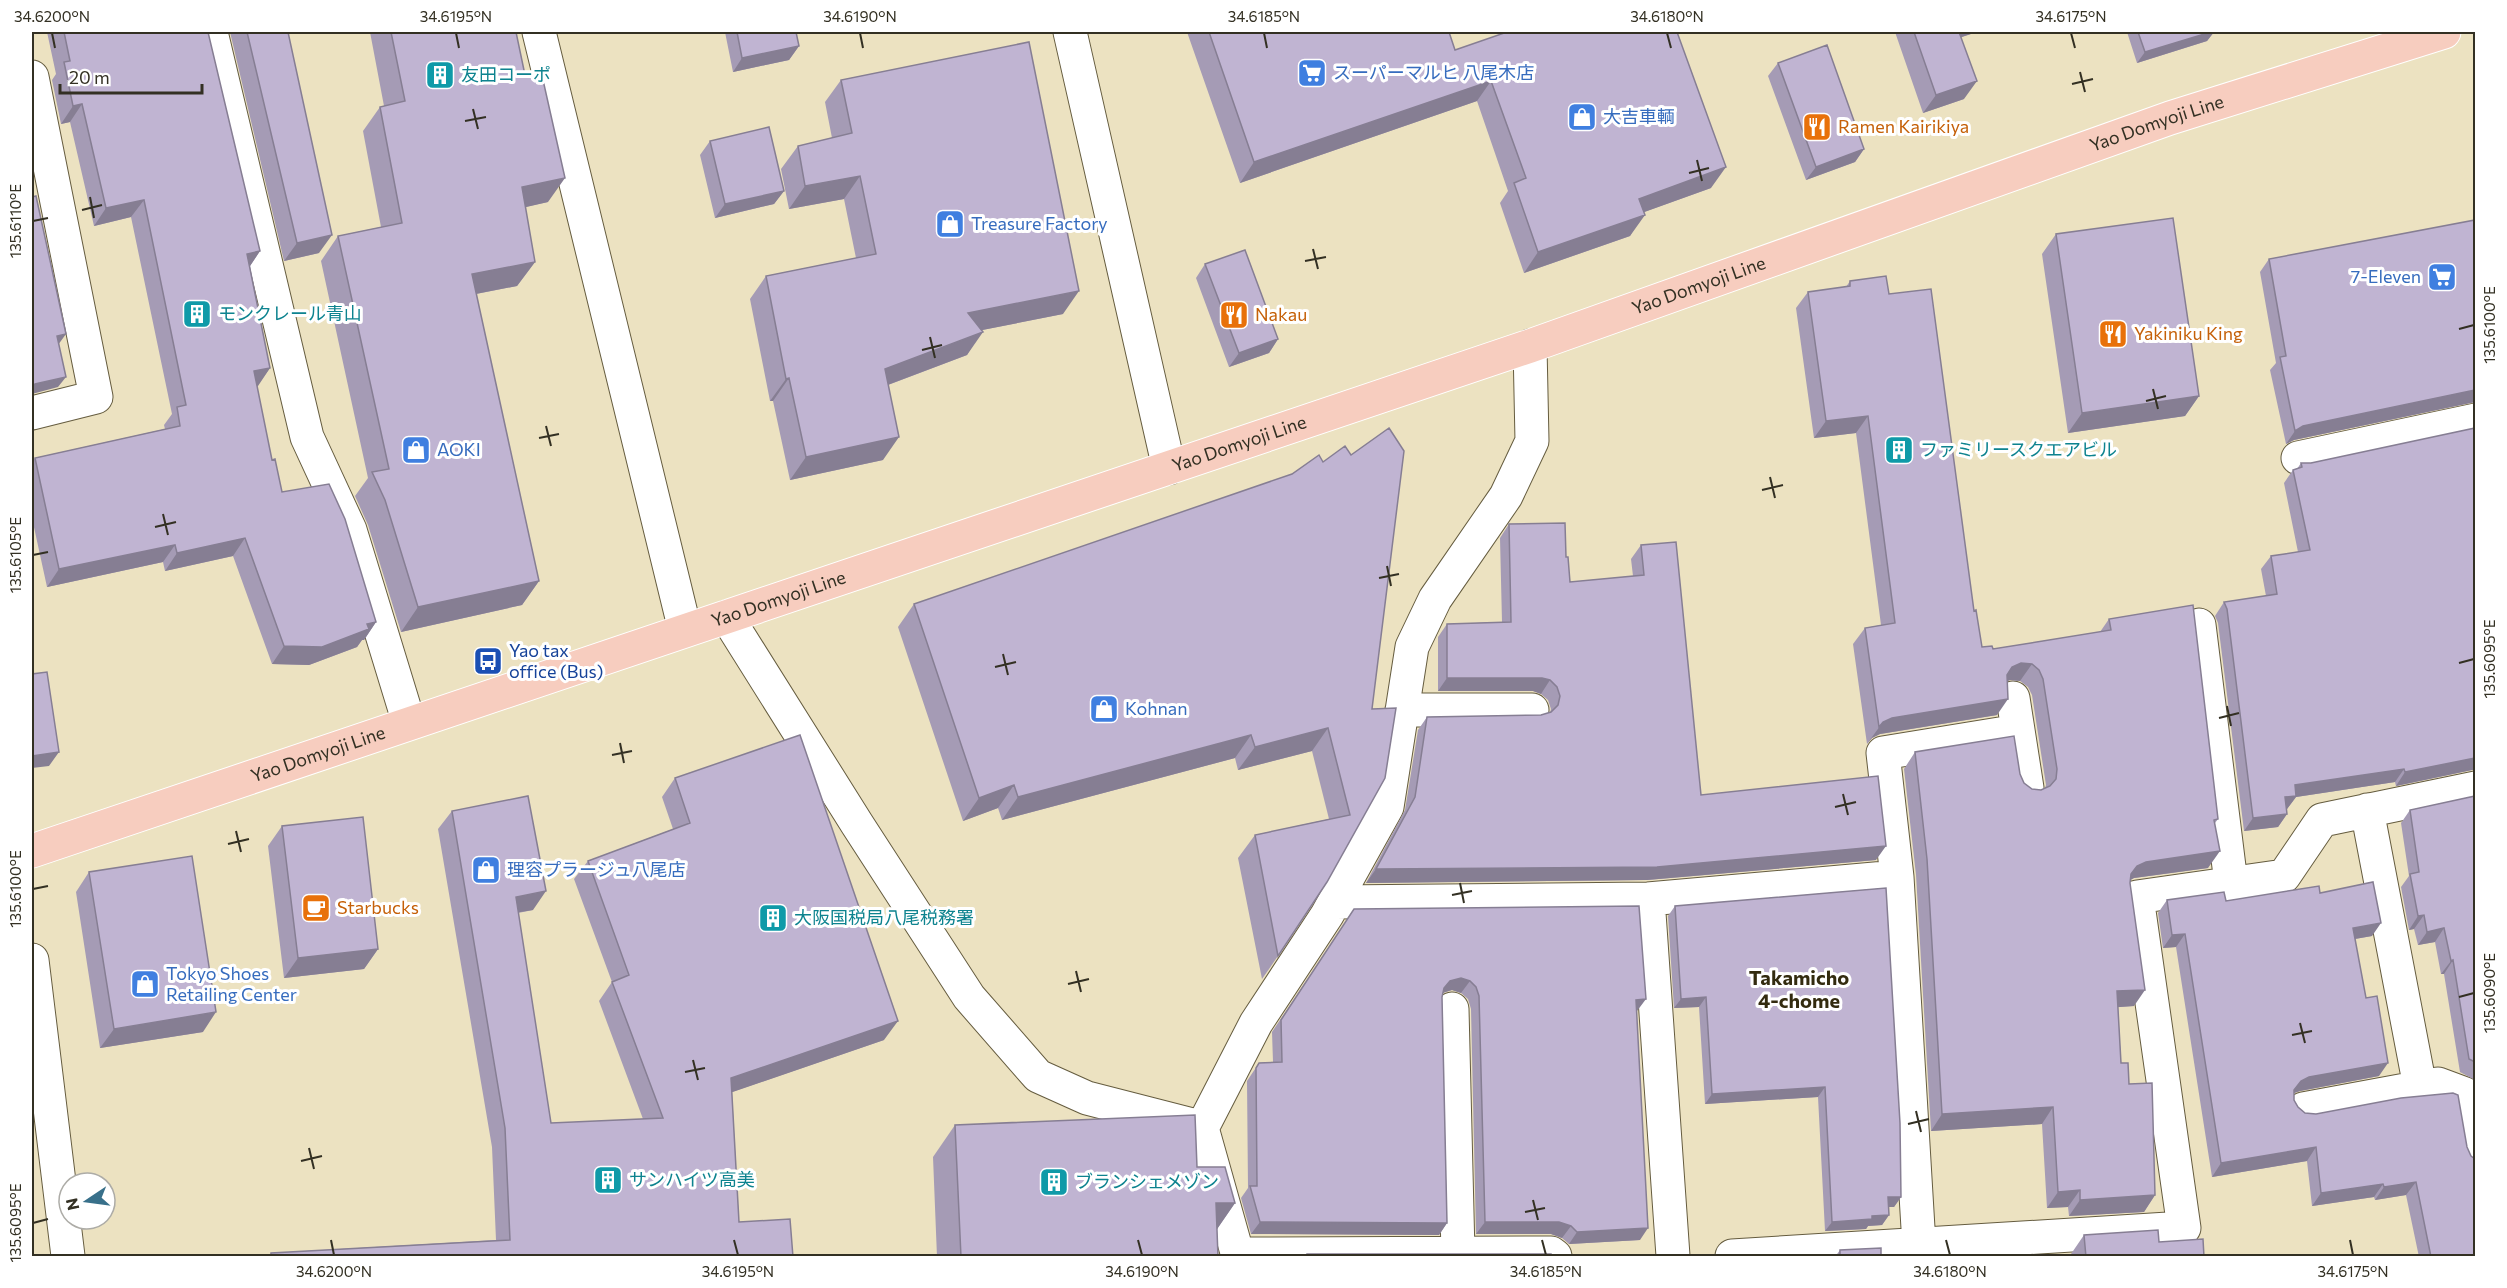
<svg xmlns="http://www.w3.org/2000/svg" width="2507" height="1288" viewBox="0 0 2507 1288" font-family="Commissioner,'Noto Sans JP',sans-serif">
	<rect width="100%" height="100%" fill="#ece2c1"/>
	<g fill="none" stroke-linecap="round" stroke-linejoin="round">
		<!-- minor casing -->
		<g stroke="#655c3f" stroke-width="35">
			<path id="minor" d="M211,32L307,437L350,530L409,723
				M539,32L685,630
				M1070,32L1169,468
				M32,77L96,397L32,413
				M2298,458L2476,420
				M727,617L857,824L969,997L1038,1076L1087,1098L1200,1127
				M2199,625L2231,883
				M2013,698L2027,788
				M1402,710H1532
				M2367,810L2420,1087
				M1648,899L1673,1256
				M1335,902L1648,899L1897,877
				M32,960L68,1256
				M1452,1009L1458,1253
				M2303,1109L2438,1084L2465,1094L2476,1157
				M1919,1245L1897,877L1883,753L2018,731
				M1237,1254L1551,1253L1555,1256
				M1238,1256L1202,1128L1256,1023L1327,915L1387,807L1412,647L1435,599L1506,496L1532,441L1530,346
				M1732,1256L2184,1228L2137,897L2284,876L2322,820L2476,788"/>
		</g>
		<!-- major casing -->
		<g stroke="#fff" stroke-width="35">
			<g id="major">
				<path id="s1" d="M32,851L1530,346L2170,118L2444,32"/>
			</g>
		</g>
		<!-- minor -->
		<use href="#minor" stroke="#fff" stroke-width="33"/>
		<!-- major -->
		<use href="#major" stroke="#f7cdbf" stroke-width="33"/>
	</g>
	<!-- wall -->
	<path fill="#a59bb5" d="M47,32H208L260,251L250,266L270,368L257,386L272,460L282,492L376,622L364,640H362L357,647L309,665L272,664L233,556L165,571L163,562L47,587L32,518V462L35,458L165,429L164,425L172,414L131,217L94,226L70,122L61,124L52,80L56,74Z
		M230,32H288L319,253L284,261Z
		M370,32H516L548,202L525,207L535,262L517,286L476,294L539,581L522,605L401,632L368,525L355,496L368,478L321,261L338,236L381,227L363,131L380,107L384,106Z
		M725,32H796L799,46L789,60L733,72Z
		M1187,32H1449L1455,50L1711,188L1644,212L1630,236L1524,273L1500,203L1508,191L1477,101L1240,183Z
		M1895,32H1977L1961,37L1964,99L1923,113Z
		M2127,32H2214L2207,41L2137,63Z
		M1778,63L1864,149L1855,162L1806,180L1768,76Z
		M841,80L1063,314L982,330L967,355L888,385L883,460L790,480L773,401H770L750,299L766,276L856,258L844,199L789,209L781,169L798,146L832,138L825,102Z
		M710,141L784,191L774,204L715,218L700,155Z
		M2475,220V402L2294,440L2286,444L2270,370L2276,363L2260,272L2269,259Z
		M2056,234L2199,396L2185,416L2068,433L2042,254Z
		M1205,264L1278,339L1269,353L1229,367L1196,278Z
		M1850,281L1889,294L1974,611L1982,647L1993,649L2100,632L2109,619L2218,819L2215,823L2208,868L2134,878L2130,880L2134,1006L2118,1007L2121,1063L2129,1084L2155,1195L2144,1212L2069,1216L2068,1207L2047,1208L2042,1124L1931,1131L1916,875L1904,769L1915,752L2020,774L2024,783L2032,789L2041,790L2045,788L2046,785L2032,695L2028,687L2020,681L2010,680L2007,681L1997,715L1880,734L1872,738L1867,744L1853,644L1865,628L1881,625L1856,433L1814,438L1796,308L1808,292L1846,287Z
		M2475,428V770H2472L2396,786L2395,782L2296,797L2287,809V814L2278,827L2244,831L2218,623L2215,616L2224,602L2266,596L2261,569L2271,556L2298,552L2284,483L2293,470L2297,469L2301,463H2311Z
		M1509,524L1566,557L1570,582L1633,576L1631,559L1641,545L1701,795L1876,860L1647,880L1366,883L1405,810L1418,730L1427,717L1541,715L1550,713L1551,709L1548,700L1541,694L1533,691H1438V637L1447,624L1502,622L1500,538Z
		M914,604L1372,709L1385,778L1278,956L1262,979L1238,858L1255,835L1329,819L1312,751L1238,770L1235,758L1002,820L998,808L963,821L898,627Z
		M675,778L884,1040L732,1092L739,1222L793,1257H269L271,1253L496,1240L492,1147L438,829L452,811L533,910L518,913L551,1123L643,1119L599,1001L612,982L574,879L588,861L673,829L662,797Z
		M2475,796V1080L2460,1072L2444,974H2441L2435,942L2418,945L2414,929L2409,930L2401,887L2409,876L2401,823L2410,810Z
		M282,826L378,949L364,969L284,978L268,846Z
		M89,872L203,1032L100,1048L76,892Z
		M1886,888L1901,1197L1894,1207H1889V1215L1882,1225L1868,1226L1866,1229L1825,1231L1818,1097L1705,1104L1699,1007L1674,1008L1668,916L1675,906Z
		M2320,893L2372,936L2355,939L2379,1076L2300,1091L2294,1093V1100L2298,1107L2305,1113L2467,1147L2471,1156L2475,1257H2419L2406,1195L2375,1200L2374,1197L2312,1206L2307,1161L2212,1177L2176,947L2163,948L2158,913L2167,900L2226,901Z
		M1354,909L1637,1011H1636L1640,1240L1569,1244L1562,1238L1551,1234H1476L1471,1009L1468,999L1461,993L1452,990L1443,993L1442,997L1447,1223L1439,1235L1251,1234L1241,1198L1248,1188L1247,1081L1259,1063L1273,1062L1272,1032Z
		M955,1125L1197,1167L1235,1203L1217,1229L1218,1257H937L933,1157Z
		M2084,1235L2159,1242L2204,1257H2071V1254Z
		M1840,1250L1881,1257H1835Z"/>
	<!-- shaded-wall -->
	<path fill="#867e93" d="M1952,32H1977L1944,43Z
		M2211,32H2214L2207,41L2137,63L2145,52Z
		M799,46L789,60L733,72L742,58Z
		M1491,81L1477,101L1240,183L1254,162Z
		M1977,81L1964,99L1923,113L1936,95Z
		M82,104L70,122L61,124L73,106Z
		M1864,149L1855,162L1806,180L1816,167Z
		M1726,167L1711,188L1625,219L1639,199Z
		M860,176L844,199L789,209L805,186Z
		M565,178L548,202L505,212L522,187Z
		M784,191L774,204L715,218L725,204Z
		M144,200L131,217L94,226L106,208Z
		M1645,215L1630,236L1524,273L1538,252Z
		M332,235L319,253L284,261L297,243Z
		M260,251L248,269L247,254Z
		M535,262L517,286L455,298L472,274Z
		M1079,291L1063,314L952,336L968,313Z
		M983,332L967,355L869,392L885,369Z
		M66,334L58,345L57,336Z
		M1278,339L1269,353L1229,367L1239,353Z
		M270,368L258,386L242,389L254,371Z
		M66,377L58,387L32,394V387L35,384Z
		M789,378L773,401H770L786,379Z
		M2475,390V402L2294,440L2286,444L2295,431L2303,426Z
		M2199,396L2185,416L2068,433L2082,413Z
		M1868,416L1856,433L1814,438L1826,421Z
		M899,437L883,460L790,480L806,457Z
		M245,538L233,556L165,571L177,553Z
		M175,545L163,562L47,587L59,569Z
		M539,581L522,605L401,632L418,607Z
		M376,622L364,640H362L357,647L309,665L272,664L284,646Z
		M2021,663L2032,664L2020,681L2010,680L2001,684L2012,667Z
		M1447,678H1542L1550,680L1541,694L1533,691H1438Z
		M2008,699L1997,715L1880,734L1872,738L1867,744L1883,722L1892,718Z
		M1328,728L1312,751L1238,770L1255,747Z
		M1251,735L1235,758L1002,820L1018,797Z
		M59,752L49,766L32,768V756Z
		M2475,758V770H2472L2396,786L2405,772Z
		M2404,769L2395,782L2296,797L2287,809L2276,811L2295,785Z
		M1014,785L998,808L963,821L979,798Z
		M2287,814L2278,827L2244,831L2253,818Z
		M1886,846L1876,860L1647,880L1366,883L1376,869Z
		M2220,851L2208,868L2134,878L2125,883L2137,866L2146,862Z
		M546,891L533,910L502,915L516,897Z
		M2424,915L2414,929L2409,930L2418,916Z
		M2381,923L2372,936L2343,941L2353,928Z
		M2444,928L2435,942L2418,945L2427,932Z
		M2185,934L2176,947L2163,948L2172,935Z
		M378,949L364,969L284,978L298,958Z
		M2453,960L2444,974H2441L2451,961Z
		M1461,978L1470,981L1461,993L1452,990L1442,993L1444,988L1450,981Z
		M2145,990L2134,1006L2106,1008L2117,991Z
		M1706,997L1699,1007L1674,1008L1681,999Z
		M1646,999L1637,1011L1627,1012L1636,1000Z
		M216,1012L203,1032L100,1048L114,1029Z
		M898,1021L884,1040L718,1097L731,1078Z
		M2388,1063L2379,1076L2300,1091L2291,1094L2301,1081L2309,1077Z
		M1825,1087L1818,1097L1705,1104L1712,1094Z
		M2053,1107L2042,1124L1931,1131L1942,1114Z
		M2316,1147L2307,1161L2212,1177L2221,1163Z
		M2416,1182L2406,1195L2375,1200L2384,1187Z
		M2383,1184L2374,1197L2312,1206L2321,1193Z
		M2080,1190L2068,1207L2047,1208L2058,1192Z
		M2155,1195L2144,1212L2069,1216L2080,1200Z
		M1888,1197H1901L1894,1207H1881Z
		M1216,1203H1235L1213,1235Z
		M1889,1215L1882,1225L1868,1226L1866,1229L1825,1231L1832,1222L1872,1216Z
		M1260,1222L1447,1223L1439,1235L1251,1234Z
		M1485,1222H1559L1571,1226L1562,1238L1551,1234H1476Z
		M1648,1228L1640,1240L1569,1244L1577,1232Z"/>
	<!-- building -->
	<path fill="#c0b4d2" stroke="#867e93" stroke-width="1.5" d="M64,32H208L260,251L247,254L270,368L254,371L272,460L275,459L282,492L329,484L345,519L376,622L367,624L369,629L322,647L284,646L245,538L177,553L175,545L59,569L35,458L180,426L177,407L186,405L144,200L106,208L82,104L73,106L64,62L70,61Z
		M247,32H288L332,235L297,243Z
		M391,32H516L525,75L541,71L565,178L522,187L535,262L472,274L539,581L418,607L385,500L372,472L389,469L338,236L402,223L380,107L405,101Z
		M737,32H796L799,46L742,58Z
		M1209,32H1449L1455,50L1507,32H1677L1726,167L1639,199L1645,215L1538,252L1514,183L1526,178L1491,81L1254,162Z
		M1914,32H1959L1977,81L1936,95Z
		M2138,32H2211L2145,52Z
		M1029,42L1079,291L968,313L983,332L885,369L899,437L806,457L789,378L786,379L766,276L876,254L860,176L805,186L798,146L852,133L841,80Z
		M1827,45L1864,149L1816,167L1778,63Z
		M769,127L784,191L725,204L710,141Z
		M36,196L66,334L57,336L66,377L35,384L32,387V197Z
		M2173,218L2199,396L2082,413L2056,234Z
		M2475,220V390L2303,426L2295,431L2280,357L2286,356L2269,259Z
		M1245,250L1278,339L1239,353L1205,264Z
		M1886,276L1889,294L1931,289L1974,611L1976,610L1982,647L1992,646L1993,649L2111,630L2109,619L2193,605L2218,819L2214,820L2220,851L2146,862L2137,866L2131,874L2130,883L2145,990L2117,991L2121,1063H2128L2129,1084L2152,1083L2155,1195L2080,1200V1190L2058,1192L2053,1107L1942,1114L1927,859L1915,752L2014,736L2020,774L2024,783L2032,789L2041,790L2050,786L2056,779L2057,769L2043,679L2039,670L2032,664L2021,663L2012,667L2007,675L2008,699L1892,718L1883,722L1879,727L1865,628L1895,623L1868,416L1826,421L1808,292L1850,286V281Z
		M1389,428L1404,451L1372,709L1396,708L1385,778L1327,882L1278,956L1255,835L1350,815L1328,728L1255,747L1251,735L1018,797L1014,785L979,798L914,604L1292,474L1319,455L1323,462L1345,446L1351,455Z
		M2475,428V758L2405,772L2404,769L2295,785L2296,796L2285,797L2287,814L2253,818L2227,609L2224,602L2277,594L2271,556L2310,550L2293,470L2302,467L2301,463H2311Z
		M1565,523L1566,557H1568L1570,582L1644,575L1641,545L1676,542L1701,795L1878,776L1886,846L1657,867L1376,869L1415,797L1427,717L1541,715L1551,712L1558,705L1560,696L1557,687L1550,680L1542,678H1447V624L1511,622L1509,524Z
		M47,672L59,752L32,756V674Z
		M800,735L898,1021L731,1078L739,1222L790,1219L793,1257H271V1253L510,1240L505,1128L452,811L528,796L546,891L516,897L551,1123L663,1118L612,982L629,975L588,861L690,823L675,778Z
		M2475,796V1062L2469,1059L2453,960L2451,961L2444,928L2427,932L2424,915L2418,916L2410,874L2419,872L2410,810Z
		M363,817L378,949L298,958L282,826Z
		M192,856L216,1012L114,1029L89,872Z
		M2373,882L2381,923L2353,928L2366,998L2377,996L2388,1063L2309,1077L2301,1081L2294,1090V1100L2298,1107L2305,1113L2316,1114L2401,1098L2453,1093L2458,1095L2467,1147L2471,1156L2475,1159V1257H2431L2416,1182L2384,1187L2383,1184L2321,1193L2316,1147L2221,1163L2185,934L2172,935L2167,900L2224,892L2226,901L2319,886L2320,893Z
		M1886,888L1900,1123L1901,1197H1888L1889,1215L1872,1216V1219L1832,1222L1825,1087L1712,1094L1706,997L1681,999L1675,906Z
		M1639,906L1646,999L1636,1000L1648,1228L1577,1232L1571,1226L1559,1222H1485L1479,996L1476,987L1470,981L1461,978L1450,981L1444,988L1442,997L1447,1223L1260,1222L1250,1186H1257L1256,1068L1259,1063L1282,1062L1281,1020L1354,909Z
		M1195,1115L1197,1167H1225L1235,1203H1216L1218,1257H961L955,1125Z
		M2158,1230L2159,1242L2203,1239L2204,1257H2086L2084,1235Z
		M1881,1248V1257H1840V1250Z
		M1307,1254H1551V1257H1307Z"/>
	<!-- ticks -->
	<path fill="none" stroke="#333023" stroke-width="2" d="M52,33L55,48M456,33L459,48M860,33L863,48M1264,33L1267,48M1667,33L1671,48M2071,33L2075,48M2080,72L2085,92M2072,84L2093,79M473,109L478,129M465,121L486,117M1697,160L1702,181M1689,173L1709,168M90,197L94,218M82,210L102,205M33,221L48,218M1313,249L1318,269M1305,261L1326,257M2459,329L2474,325M930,337L935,358M922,350L942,345M2153,389L2158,409M2146,401L2166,396M546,426L551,446M539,438L559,434M1770,477L1775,498M1762,490L1783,485M163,514L168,535M155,527L176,522M33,555L48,552M1387,566L1391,586M1379,578L1399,574M1003,654L1008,675M2459,663L2474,659M995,667L1016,662M2227,706L2231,726M2219,718L2239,713M620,743L624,763M612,755L632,751M1843,794L1848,815M1835,807L1856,802M236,831L241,852M228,844L249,839M1460,883L1464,903M33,889L48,886M1452,895L1472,891M1076,971L1081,992M1068,984L1089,979M2459,997L2474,993M2300,1023L2305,1043M2292,1035L2312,1031M693,1060L698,1080M685,1072L705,1068M1916,1111L1921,1132M1908,1124L1929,1119M309,1148L314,1169M301,1161L322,1156M1533,1200L1538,1220M1525,1212L1545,1208M33,1223L48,1219M331,1240L334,1255M734,1240L738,1255M1138,1240L1142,1255M1542,1240L1546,1255M1946,1240L1950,1255M2350,1240L2353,1255"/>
	<!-- icons -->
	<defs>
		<g id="supermarket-square" transform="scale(1.5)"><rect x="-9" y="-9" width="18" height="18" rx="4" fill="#3f7fe0" stroke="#fff"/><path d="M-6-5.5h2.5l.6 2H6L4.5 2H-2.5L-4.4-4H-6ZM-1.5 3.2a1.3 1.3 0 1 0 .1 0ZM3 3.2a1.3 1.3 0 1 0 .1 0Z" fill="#fff"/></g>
		<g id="building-square" transform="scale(1.5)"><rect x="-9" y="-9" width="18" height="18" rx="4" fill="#0f9aa8" stroke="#fff"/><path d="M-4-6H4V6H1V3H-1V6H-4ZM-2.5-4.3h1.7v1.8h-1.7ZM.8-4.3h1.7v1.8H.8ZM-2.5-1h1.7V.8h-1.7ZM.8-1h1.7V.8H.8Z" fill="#fff"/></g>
		<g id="shop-square" transform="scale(1.5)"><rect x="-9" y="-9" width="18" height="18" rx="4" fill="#3f7fe0" stroke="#fff"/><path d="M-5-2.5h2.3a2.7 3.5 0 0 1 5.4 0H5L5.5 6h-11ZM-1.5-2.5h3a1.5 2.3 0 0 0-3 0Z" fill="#fff"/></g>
		<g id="restaurant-square" transform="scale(1.5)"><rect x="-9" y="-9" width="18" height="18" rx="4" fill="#e8710a" stroke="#fff"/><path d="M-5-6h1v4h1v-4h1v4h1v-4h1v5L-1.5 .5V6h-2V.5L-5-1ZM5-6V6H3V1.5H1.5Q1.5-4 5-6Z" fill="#fff"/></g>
		<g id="bus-square" transform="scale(1.5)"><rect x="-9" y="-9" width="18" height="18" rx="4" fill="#1a4fb4" stroke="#fff"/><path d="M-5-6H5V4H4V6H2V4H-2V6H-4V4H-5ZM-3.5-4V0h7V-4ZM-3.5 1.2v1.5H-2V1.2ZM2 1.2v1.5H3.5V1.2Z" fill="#fff"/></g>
		<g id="cafe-square" transform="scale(1.5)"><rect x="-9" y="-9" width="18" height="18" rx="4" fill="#e8710a" stroke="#fff"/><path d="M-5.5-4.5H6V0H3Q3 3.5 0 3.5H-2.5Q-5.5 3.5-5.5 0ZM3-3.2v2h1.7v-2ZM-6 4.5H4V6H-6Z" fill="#fff"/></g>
	</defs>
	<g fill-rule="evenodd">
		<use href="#supermarket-square" x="1312" y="73"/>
		<use href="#building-square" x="440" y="75"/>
		<use href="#shop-square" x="1582" y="117"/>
		<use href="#restaurant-square" x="1817" y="127"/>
		<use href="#shop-square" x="950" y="224"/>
		<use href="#supermarket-square" x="2442" y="277"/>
		<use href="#building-square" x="197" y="314"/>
		<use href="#restaurant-square" x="1234" y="315"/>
		<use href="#restaurant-square" x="2113" y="334"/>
		<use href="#shop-square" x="416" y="450"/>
		<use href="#building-square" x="1899" y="450"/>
		<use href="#bus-square" x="488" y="661"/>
		<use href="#shop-square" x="1104" y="709"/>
		<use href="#shop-square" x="486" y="870"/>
		<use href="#cafe-square" x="316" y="908"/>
		<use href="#building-square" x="773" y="918"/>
		<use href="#shop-square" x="145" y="984"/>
		<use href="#building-square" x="608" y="1180"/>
		<use href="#building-square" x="1054" y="1182"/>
	</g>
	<g text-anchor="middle" stroke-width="6" stroke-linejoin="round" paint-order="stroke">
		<!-- shop labels -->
		<g font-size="18" fill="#366cbe" stroke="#fff" text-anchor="start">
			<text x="1333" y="79">スーパーマルヒ 八尾木店</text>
			<text x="1603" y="123">大吉車輌</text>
			<text x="971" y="230">Treasure Factory</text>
			<text x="2421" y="283" text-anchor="end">7-Eleven</text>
			<text x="437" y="456">AOKI</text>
			<text x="1125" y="715">Kohnan</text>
			<text x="507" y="876">理容プラージュ八尾店</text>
			<text x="166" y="980">Tokyo Shoes<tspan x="166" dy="21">Retailing Center</tspan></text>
		</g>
		<!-- culture labels -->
		<g font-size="18" fill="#0d838f" stroke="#fff" text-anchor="start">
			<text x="461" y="81">友田コーポ</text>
			<text x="218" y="320">モンクレール青山</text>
			<text x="1920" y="456">ファミリースクエアビル</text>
			<text x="794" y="924">大阪国税局八尾税務署</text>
			<text x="629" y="1186">サンハイツ高美</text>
			<text x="1075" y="1188">ブランシェメゾン</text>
		</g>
		<!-- street labels -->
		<g font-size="18" fill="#333023" stroke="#fff">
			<text dy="6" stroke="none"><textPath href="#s1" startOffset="2246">Yao Domyoji Line</textPath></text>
			<text dy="6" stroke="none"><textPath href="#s1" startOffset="1760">Yao Domyoji Line</textPath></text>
			<text dy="6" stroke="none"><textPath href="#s1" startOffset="1274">Yao Domyoji Line</textPath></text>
			<text dy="6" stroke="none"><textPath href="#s1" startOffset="788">Yao Domyoji Line</textPath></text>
			<text dy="6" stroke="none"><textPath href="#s1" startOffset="302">Yao Domyoji Line</textPath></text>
		</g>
		<!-- food labels -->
		<g font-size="18" fill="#c56008" stroke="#fff" text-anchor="start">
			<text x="1838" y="133">Ramen Kairikiya</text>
			<text x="1255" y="321">Nakau</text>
			<text x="2134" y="340">Yakiniku King</text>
			<text x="337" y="914">Starbucks</text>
		</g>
		<!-- transit labels -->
		<g font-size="18" fill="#164399" stroke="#fff" text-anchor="start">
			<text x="509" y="657">Yao tax<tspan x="509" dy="21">office (Bus)</tspan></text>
		</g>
		<!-- neighbourhood labels -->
		<g font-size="20" font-weight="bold" fill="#332b0f" stroke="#fff">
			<text x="1799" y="985">Takamicho<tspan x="1799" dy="23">4-chome</tspan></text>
		</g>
	</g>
	<!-- border -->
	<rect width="2507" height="1288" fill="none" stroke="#ffffff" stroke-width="66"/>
	<!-- north arrow -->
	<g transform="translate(87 1201) rotate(257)"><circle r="28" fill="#ffffff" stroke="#adaca7" stroke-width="1.5"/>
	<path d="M0-4.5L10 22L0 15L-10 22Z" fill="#38708a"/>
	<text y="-9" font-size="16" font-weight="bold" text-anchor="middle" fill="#333023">N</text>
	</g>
	<!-- scale -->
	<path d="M60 84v9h142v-9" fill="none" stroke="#333023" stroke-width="3"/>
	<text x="69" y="84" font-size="18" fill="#333023" stroke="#ffffff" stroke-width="4.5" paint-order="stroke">20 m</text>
	<rect x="33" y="33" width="2441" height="1222" fill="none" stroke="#333023" stroke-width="2"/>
	<g font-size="15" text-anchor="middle" fill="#333023">
		<text x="52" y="22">34.6200°N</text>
		<text x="456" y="22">34.6195°N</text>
		<text x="860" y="22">34.6190°N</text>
		<text x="1264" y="22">34.6185°N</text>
		<text x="1667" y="22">34.6180°N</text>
		<text x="2071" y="22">34.6175°N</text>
		<text transform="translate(16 221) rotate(-90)" y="5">135.6110°E</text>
		<text transform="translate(2490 325) rotate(-90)" y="5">135.6100°E</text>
		<text transform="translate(16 555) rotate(-90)" y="5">135.6105°E</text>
		<text transform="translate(2490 659) rotate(-90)" y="5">135.6095°E</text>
		<text transform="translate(16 889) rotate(-90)" y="5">135.6100°E</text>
		<text transform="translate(2490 993) rotate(-90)" y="5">135.6090°E</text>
		<text transform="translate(16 1223) rotate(-90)" y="5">135.6095°E</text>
		<text x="334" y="1277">34.6200°N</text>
		<text x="738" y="1277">34.6195°N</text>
		<text x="1142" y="1277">34.6190°N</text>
		<text x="1546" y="1277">34.6185°N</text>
		<text x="1950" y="1277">34.6180°N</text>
		<text x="2353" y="1277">34.6175°N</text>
	</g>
</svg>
